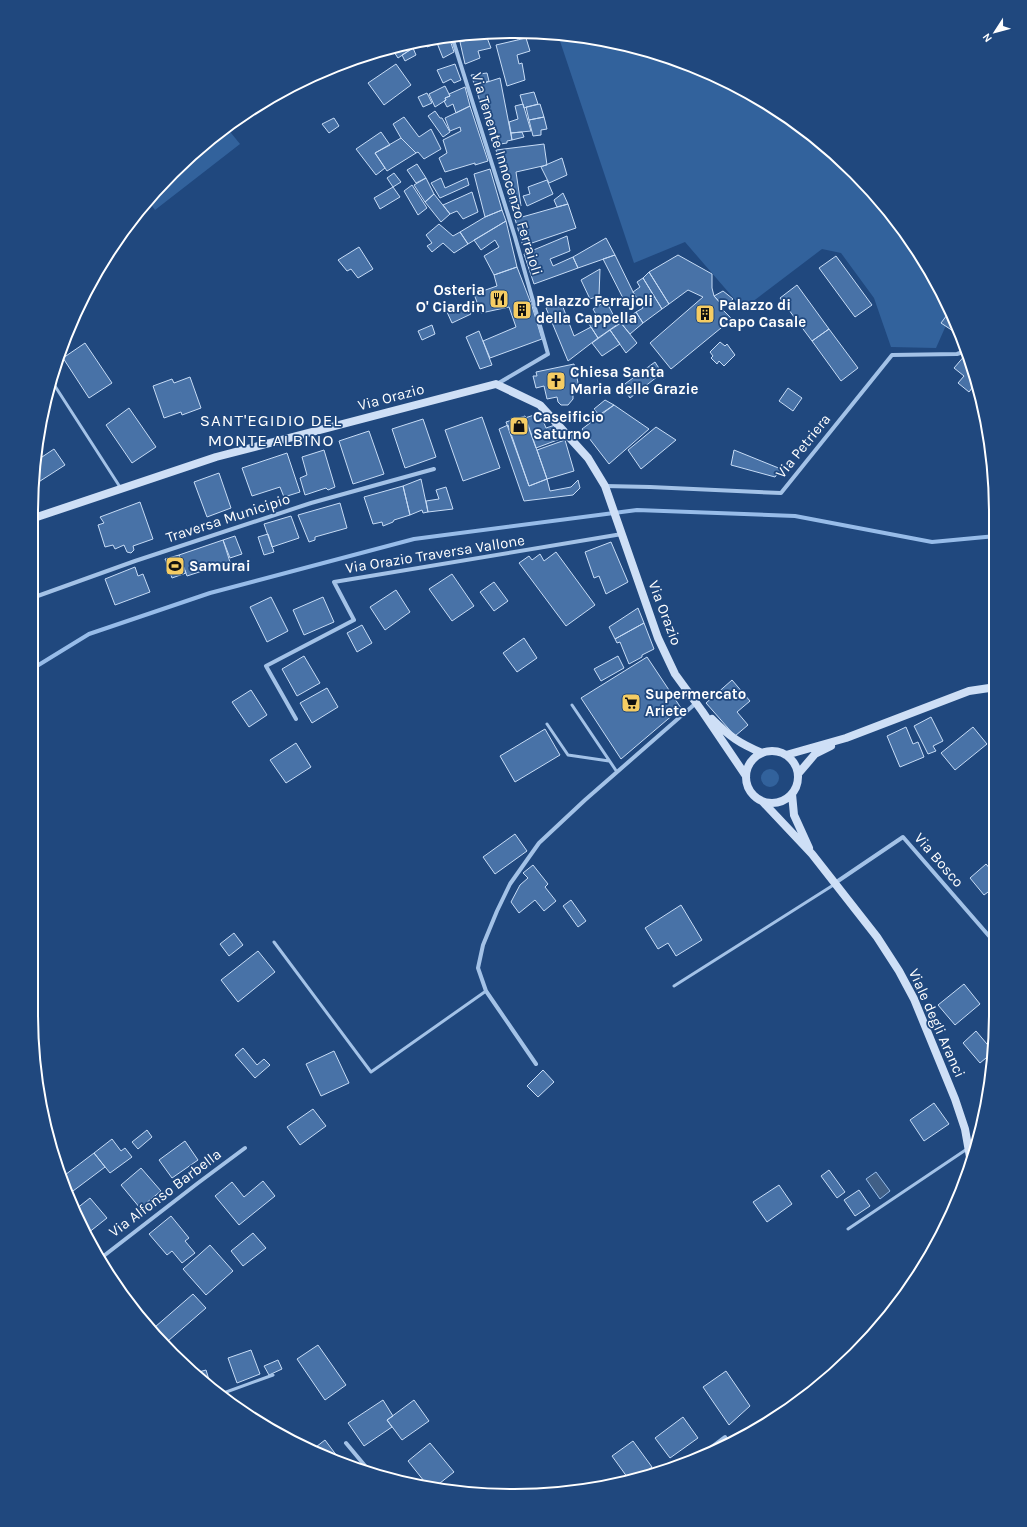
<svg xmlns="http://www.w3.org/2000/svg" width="1027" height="1527" viewBox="0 0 1027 1527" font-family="Karla,sans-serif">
	<rect width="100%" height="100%" fill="#20487e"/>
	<!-- green -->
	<path fill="#32629c" d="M558,35L607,40L698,68L781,112L855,172L915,245L951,314L936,348L891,347L874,298L841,253L822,249L743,309L685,242L634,263Z
		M227,128L240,144L155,210L148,200L172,172Z
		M761 778a9 9 0 1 1 18 0a9 9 0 1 1-18 0Z"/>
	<!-- water -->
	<path fill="#405f86" stroke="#97bce9" d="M876,1172L890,1191L880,1199L866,1179Z"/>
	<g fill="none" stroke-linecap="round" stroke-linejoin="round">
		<!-- stream -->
		<path stroke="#97bce9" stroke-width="4" d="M32,669L89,634L210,593L414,539L637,510L795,516L932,542L996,536"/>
	</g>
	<!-- building -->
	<path fill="#4872a7" stroke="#c7dcf6" d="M515,31L528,32V36L517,39Z
		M486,35L491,48L478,51L480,58L465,64L460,42Z
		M449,37L454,52L443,58L437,43L427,47L425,42L416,46L415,42Z
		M526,38L530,51L517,55L519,64L522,63L525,80L507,86L496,45Z
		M411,43L413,48L398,58L392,49Z
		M413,48L416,55L405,61L402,55Z
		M396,64L411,85L384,105L368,83Z
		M455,64L461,80L454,83L451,79L443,83L437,70Z
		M487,73L489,81L475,86L471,75Z
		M500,78L512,140L507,141V143L494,145L475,86Z
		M445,86L450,96L445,98L446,100L435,107L429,94Z
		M465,87L470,106L456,113L453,104L447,107L444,101L446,100L445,98L450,96L449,94Z
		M534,92L538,104L524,108L520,95Z
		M427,93L432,103L423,107L418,97Z
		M523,104L531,131L511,133L509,122L518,119L515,106Z
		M540,104L544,117L529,120L526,107Z
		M470,106L488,161L475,165V163L445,172L439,158L447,153L443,140L461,131L460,127L450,131L445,118Z
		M435,111L440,118H442L450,132L443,137L428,116Z
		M404,117L419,137L431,129L441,149L424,159L418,152L416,153L401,138L393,124Z
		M544,117L547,129L541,130V135L533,136L529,120Z
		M334,118L339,126L329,133L322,124Z
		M381,132L390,145L375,153L385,168L376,175L356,149Z
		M522,132L524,137L512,140L511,133Z
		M401,138L416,153L387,171L375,153Z
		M544,144L547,165L516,172L521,206L512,209L496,150Z
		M562,158L567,175L549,183L541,167Z
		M417,164L426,178L416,183L407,170Z
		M490,169L502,210L485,217L474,174Z
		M394,173L401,182L393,187L387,178Z
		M426,178L434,194L425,202L414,185Z
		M441,178L445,188L467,178L469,185L440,198L431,183Z
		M547,180L553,194L527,206L523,196L530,194L528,187Z
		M412,185L427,208L418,215L404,191Z
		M393,187L400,197L380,209L374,198Z
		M472,192L478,212L463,219L457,211L450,214L443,205Z
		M563,193L568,204L557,207L554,200Z
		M434,194L450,214L441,222L425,202Z
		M568,204L576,228L523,246L515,219Z
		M502,210L506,221L468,244L460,232L485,217Z
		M506,221L517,267L494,275L484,256L499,247L495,240L481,250L474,240Z
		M439,224L453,236L460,232L468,244L454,253L443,243L432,252L427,246L432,243L426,235Z
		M567,236L570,251L550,259L553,266L573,257L578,268L534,284L524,254Z
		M606,238L615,255L578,268L573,257Z
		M359,247L373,269L358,278L351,269L347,271L338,260Z
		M615,255L635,296L625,302L603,259Z
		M678,255L712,274V288L714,296L724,307L722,309L732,319L671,369L650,343L703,297L688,290L669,304L649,272Z
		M836,256L872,305L855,317L819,268Z
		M517,267L532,306L542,339L490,358L483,341L516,327L509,307L481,313L474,294L497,286L494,275Z
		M600,269L599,296L590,299L581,280Z
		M649,272L669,304L662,309L643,278Z
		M643,278L662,309L643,323L636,312L643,308L633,292L640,287L637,282Z
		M797,285L829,329L812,341L780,298Z
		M723,291L733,299L724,307L714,296Z
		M606,301L618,324L598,338L589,324L598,318L593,309Z
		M561,302L574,336L591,327L598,338L568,361L546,308Z
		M466,304L471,314L452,323L447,312Z
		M950,311L959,329L962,337L941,323Z
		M636,312L643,323L630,334L621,323Z
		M621,323L637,343L626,353L610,330Z
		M432,325L435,334L422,340L418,331Z
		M829,329L858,368L841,381L812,341Z
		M610,330L620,344L602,356L592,343Z
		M479,331L492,365L480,369L466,337Z
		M720,342L725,346L727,344L735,355L724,366L719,361L717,364L711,358L713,356L710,352Z
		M85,343L112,383L89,398L63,358Z
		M966,354L976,383L969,392L958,383L964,376L954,368Z
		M655,362L662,373L630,398L622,386Z
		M574,364L580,392L573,393V399L568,405H561L558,402L557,397L547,399L544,386L536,388L533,376H537L536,372Z
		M190,377L201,408L182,415L181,412L164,418L153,386L172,379L174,383Z
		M788,388L802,398L793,411L779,401Z
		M605,400L614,405L599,415L594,409Z
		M614,405L649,429L609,464L582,429Z
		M129,408L156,447L132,463L106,425Z
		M540,413L546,428L555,425L560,439L536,448L525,418Z
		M525,416L547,479L529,486L506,422Z
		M482,417L500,468L463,481L445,430Z
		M423,419L436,457L405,468L392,429Z
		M508,425L529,486L547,479L550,491L571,487L578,480L580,488L573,495L524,501L499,429Z
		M656,427L676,440L641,469L628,450Z
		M369,431L384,474L353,484L339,441Z
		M565,440L574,471L547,479L537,450Z
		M54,449L65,465L34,485L36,461Z
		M324,450L335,487L328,490L326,488L305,495L300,478L307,475L302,457Z
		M734,450L781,469L775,477L731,465Z
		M287,453L300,492L284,497L280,487L252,496L242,468Z
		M219,473L231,508L207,517L194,482Z
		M421,479L428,512L423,513L422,510L410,515L403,486Z
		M403,486L410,515L394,520L393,522L383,526L382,522L373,524L364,497Z
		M446,487L453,509L428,512L426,501L439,499L436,490Z
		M140,502L153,539L133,546L134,550L131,553L127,552L124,545L115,549L113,545L105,547L98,525L104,523L100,517Z
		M340,503L347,528L315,537V540L309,542L298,515Z
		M291,516L299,538L272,547L264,524Z
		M268,534L274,552L264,555L258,537Z
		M235,536L242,554L230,558L223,540Z
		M223,540L230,562L187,576L179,555Z
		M611,542L628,582L606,594L599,576L594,578L585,552Z
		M556,552L595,605L566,626L519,563L529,556L532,560L540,554L544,561Z
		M179,555L186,573L172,578L165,559Z
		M135,567L138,576L143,574L150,592L115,605L105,579Z
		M452,574L474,606L452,621L429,589Z
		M494,582L508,601L494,611L480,592Z
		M396,590L410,612L385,630L370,607Z
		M271,597L288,631L267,642L250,607Z
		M323,597L334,622L304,635L293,610Z
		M638,608L644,623L615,639L609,627Z
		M644,623L654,649L642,655V657L629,664L620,642L617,643L615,639Z
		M362,625L372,643L357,652L347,633Z
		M524,638L537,658L517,672L503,653Z
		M304,656L320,683L297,696L282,669Z
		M618,656L624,668L601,681L594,669Z
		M647,657L681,708L621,759L581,698Z
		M732,680L750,701L737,712L748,725L735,736L706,703Z
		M327,688L338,707L312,723L300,703Z
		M251,690L267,715L249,727L232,702Z
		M931,717L943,741L933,746L936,751L928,754L914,726Z
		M906,727L913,744L918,742L924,757L900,767L887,736Z
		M973,727L987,744L955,770L941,753Z
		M545,729L560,755L515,782L500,756Z
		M296,743L311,767L286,783L270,760Z
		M515,834L527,851L495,874L483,857Z
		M986,864L996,876V886L984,895L970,878Z
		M533,865L548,884L545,887L556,901L544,911L535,900L519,913L511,902L520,885L528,878L523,873Z
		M571,900L586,921L578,927L563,906Z
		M681,905L702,940L676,956L668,943L658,949L645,928Z
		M234,933L243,945L229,956L220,944Z
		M258,951L275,972L238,1002L221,980Z
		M964,984L980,1004L955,1025L938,1005Z
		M976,1031L992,1050V1053L980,1063L963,1043Z
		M243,1048L257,1065L264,1059L270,1065L255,1078L235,1055Z
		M334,1051L349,1083L321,1096L306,1064Z
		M543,1070L554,1082L538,1097L527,1086Z
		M934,1103L949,1124L924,1141L910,1120Z
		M313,1109L326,1126L300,1145L287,1127Z
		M147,1130L152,1137L138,1149L132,1142Z
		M112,1139L121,1151L125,1148L132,1157L110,1173L94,1153Z
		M185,1141L198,1160L172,1178L159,1160Z
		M94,1153L105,1167L69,1194L61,1178Z
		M141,1168L161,1191L140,1208L121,1185Z
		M829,1170L845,1192L837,1198L821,1176Z
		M263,1181L275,1196L239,1225L215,1196L232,1182L244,1197Z
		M779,1185L792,1204L767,1222L753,1202Z
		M859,1190L870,1206L855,1216L844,1200Z
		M90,1198L107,1218L88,1233L76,1209Z
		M171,1216L189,1238L185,1241L195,1253L182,1263L172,1251L167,1255L149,1234Z
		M253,1233L266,1248L243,1266L231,1251Z
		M210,1245L233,1271L206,1295L183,1269Z
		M193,1294L206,1308L168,1341L155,1327Z
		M318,1345L346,1385L325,1400L297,1359Z
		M251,1350L260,1374L237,1383L228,1358Z
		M278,1360L282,1369L269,1375L264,1366Z
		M206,1370L210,1383L207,1384L195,1373Z
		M726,1371L750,1406L729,1425L703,1387Z
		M383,1400L393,1416L387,1420L392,1427L364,1446L348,1423Z
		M414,1400L429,1421L402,1440L387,1420Z
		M683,1417L698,1438L670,1458L655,1438Z
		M325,1440L343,1464L329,1459L312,1450Z
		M633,1441L652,1467L636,1479L630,1481L612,1456Z
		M430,1443L454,1472L435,1487L428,1486L408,1461Z"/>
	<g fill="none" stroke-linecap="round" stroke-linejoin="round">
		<!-- lane -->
		<path stroke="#a3c2e7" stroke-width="3" d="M53,383L120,487
			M572,705L617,772
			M547,724L568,755L609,761
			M274,942L371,1072L486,991
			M674,986L835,884
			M848,1229L967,1149
			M218,1395L273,1375"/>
		<!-- street -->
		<path stroke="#a3c2e7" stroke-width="4" d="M452,37L515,237L548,354L497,384
			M605,486L650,487L781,493L892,355L957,354L966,351
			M32,598L135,561L311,503L434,469
			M296,719L266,666L354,620L334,582L622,534
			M835,883L903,837L996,944
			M536,1064L486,991L478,968L483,945L497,911L510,884L539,843L585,800L696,703
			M101,1258L198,1183L245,1148
			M346,1443L371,1473
			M697,1458L725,1437L729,1443"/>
		<!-- secondary -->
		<path stroke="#cedff6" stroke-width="8" d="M31,519L216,457L496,384L540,405L588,458L605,486L658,638L675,674L702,711L746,776
			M712,719C730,737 739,743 762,753
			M746 777a26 26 0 1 1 52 0a26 26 0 1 1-52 0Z
			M786,755L846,738L969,691L996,687
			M798,774L815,754L831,746
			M792,794L794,815L809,848
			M763,802L812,854L877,937L899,971L914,999L955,1099L965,1129L970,1157"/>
	</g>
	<!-- icons -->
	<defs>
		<g id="restaurant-square" transform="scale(1)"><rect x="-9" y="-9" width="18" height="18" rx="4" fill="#f5cc63" stroke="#20487e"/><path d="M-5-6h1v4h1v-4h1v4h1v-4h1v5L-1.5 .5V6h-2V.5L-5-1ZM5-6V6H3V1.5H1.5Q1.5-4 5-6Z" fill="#111"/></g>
		<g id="building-square" transform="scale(1)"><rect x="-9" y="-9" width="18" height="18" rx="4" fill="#f5cc63" stroke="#20487e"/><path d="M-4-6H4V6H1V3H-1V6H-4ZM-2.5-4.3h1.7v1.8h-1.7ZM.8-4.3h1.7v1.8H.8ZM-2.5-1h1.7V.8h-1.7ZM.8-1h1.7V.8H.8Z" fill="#111"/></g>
		<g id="church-square" transform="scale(1)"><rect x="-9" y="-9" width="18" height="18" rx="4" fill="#f5cc63" stroke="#20487e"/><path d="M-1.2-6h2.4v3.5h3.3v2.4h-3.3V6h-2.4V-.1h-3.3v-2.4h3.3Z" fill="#111"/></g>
		<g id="shop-square" transform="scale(1)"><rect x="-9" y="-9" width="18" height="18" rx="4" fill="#f5cc63" stroke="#20487e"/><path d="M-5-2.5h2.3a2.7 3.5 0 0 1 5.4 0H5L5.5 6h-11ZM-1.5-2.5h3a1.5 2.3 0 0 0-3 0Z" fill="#111"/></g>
		<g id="stadium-square" transform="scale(1)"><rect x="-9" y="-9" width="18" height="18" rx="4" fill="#f5cc63" stroke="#20487e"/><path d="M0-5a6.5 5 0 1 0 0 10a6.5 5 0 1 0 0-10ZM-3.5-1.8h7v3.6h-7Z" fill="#111"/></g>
		<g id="supermarket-square" transform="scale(1)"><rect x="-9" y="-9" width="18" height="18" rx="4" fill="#f5cc63" stroke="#20487e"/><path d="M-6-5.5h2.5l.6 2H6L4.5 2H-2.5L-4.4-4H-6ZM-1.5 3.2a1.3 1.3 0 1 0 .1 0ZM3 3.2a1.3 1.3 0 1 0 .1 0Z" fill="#111"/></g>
	</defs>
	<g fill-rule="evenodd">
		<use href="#restaurant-square" x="499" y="299"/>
		<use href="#building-square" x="522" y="310"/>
		<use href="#building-square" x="705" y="314"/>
		<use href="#church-square" x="556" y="381"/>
		<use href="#shop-square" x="519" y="426"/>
		<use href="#stadium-square" x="175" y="566"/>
		<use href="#supermarket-square" x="631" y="703"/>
	</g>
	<g text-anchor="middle" stroke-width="3.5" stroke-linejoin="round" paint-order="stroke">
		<!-- street labels -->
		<g font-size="15" fill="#fff" stroke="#20487e">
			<text transform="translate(507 174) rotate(73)" y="5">Via Tenente Innocenzo Ferraioli</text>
			<text transform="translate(391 397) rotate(-15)" y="5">Via Orazio</text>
			<text transform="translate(803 446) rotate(-51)" y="5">Via Petriera</text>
			<text transform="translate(228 518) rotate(-18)" y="5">Traversa Municipio</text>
			<text transform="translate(435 554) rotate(-9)" y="5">Via Orazio Traversa Vallone</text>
			<text transform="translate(665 613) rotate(69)" y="5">Via Orazio</text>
			<text transform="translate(939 860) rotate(49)" y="5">Via Bosco</text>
			<text transform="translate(937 1023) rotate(66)" y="5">Viale degli Aranci</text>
			<text transform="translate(165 1193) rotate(-37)" y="5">Via Alfonso Barbella</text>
		</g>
		<!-- poi labels -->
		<g font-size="15" font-weight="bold" fill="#fff" stroke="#20487e" text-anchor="start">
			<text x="485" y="295" text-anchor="end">Osteria<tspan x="485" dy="17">O' Ciardin</tspan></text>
			<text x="536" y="306">Palazzo Ferrajoli<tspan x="536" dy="17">della Cappella</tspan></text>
			<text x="719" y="310">Palazzo di<tspan x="719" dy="17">Capo Casale</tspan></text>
			<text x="570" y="377">Chiesa Santa<tspan x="570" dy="17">Maria delle Grazie</tspan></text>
			<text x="533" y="422">Caseificio<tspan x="533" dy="17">Saturno</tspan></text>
			<text x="189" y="571">Samurai</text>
			<text x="645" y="699">Supermercato<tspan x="645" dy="17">Ariete</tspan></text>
		</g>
		<!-- quarter labels -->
		<g font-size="17" letter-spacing="1" fill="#fff" stroke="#20487e">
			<text x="271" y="426">SANT'EGIDIO DEL<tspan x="271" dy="20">MONTE ALBINO</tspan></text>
		</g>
	</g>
	<!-- crop -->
	<path d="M0 0H1027V1527H0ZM513 38H514A475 475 0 0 1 989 513V1014A475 475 0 0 1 514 1489H513A475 475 0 0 1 38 1014V513A475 475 0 0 1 513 38Z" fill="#20487e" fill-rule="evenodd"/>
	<path fill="none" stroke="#fff" stroke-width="2" d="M513 38H514A475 475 0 0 1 989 513V1014A475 475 0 0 1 514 1489H513A475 475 0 0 1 38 1014V513A475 475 0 0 1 513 38Z"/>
	<!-- north arrow -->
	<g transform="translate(995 32) rotate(234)" stroke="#20487e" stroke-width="3" paint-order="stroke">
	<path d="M0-3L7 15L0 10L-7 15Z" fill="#ffffff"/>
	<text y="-6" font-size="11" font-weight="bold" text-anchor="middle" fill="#ffffff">N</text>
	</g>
</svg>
